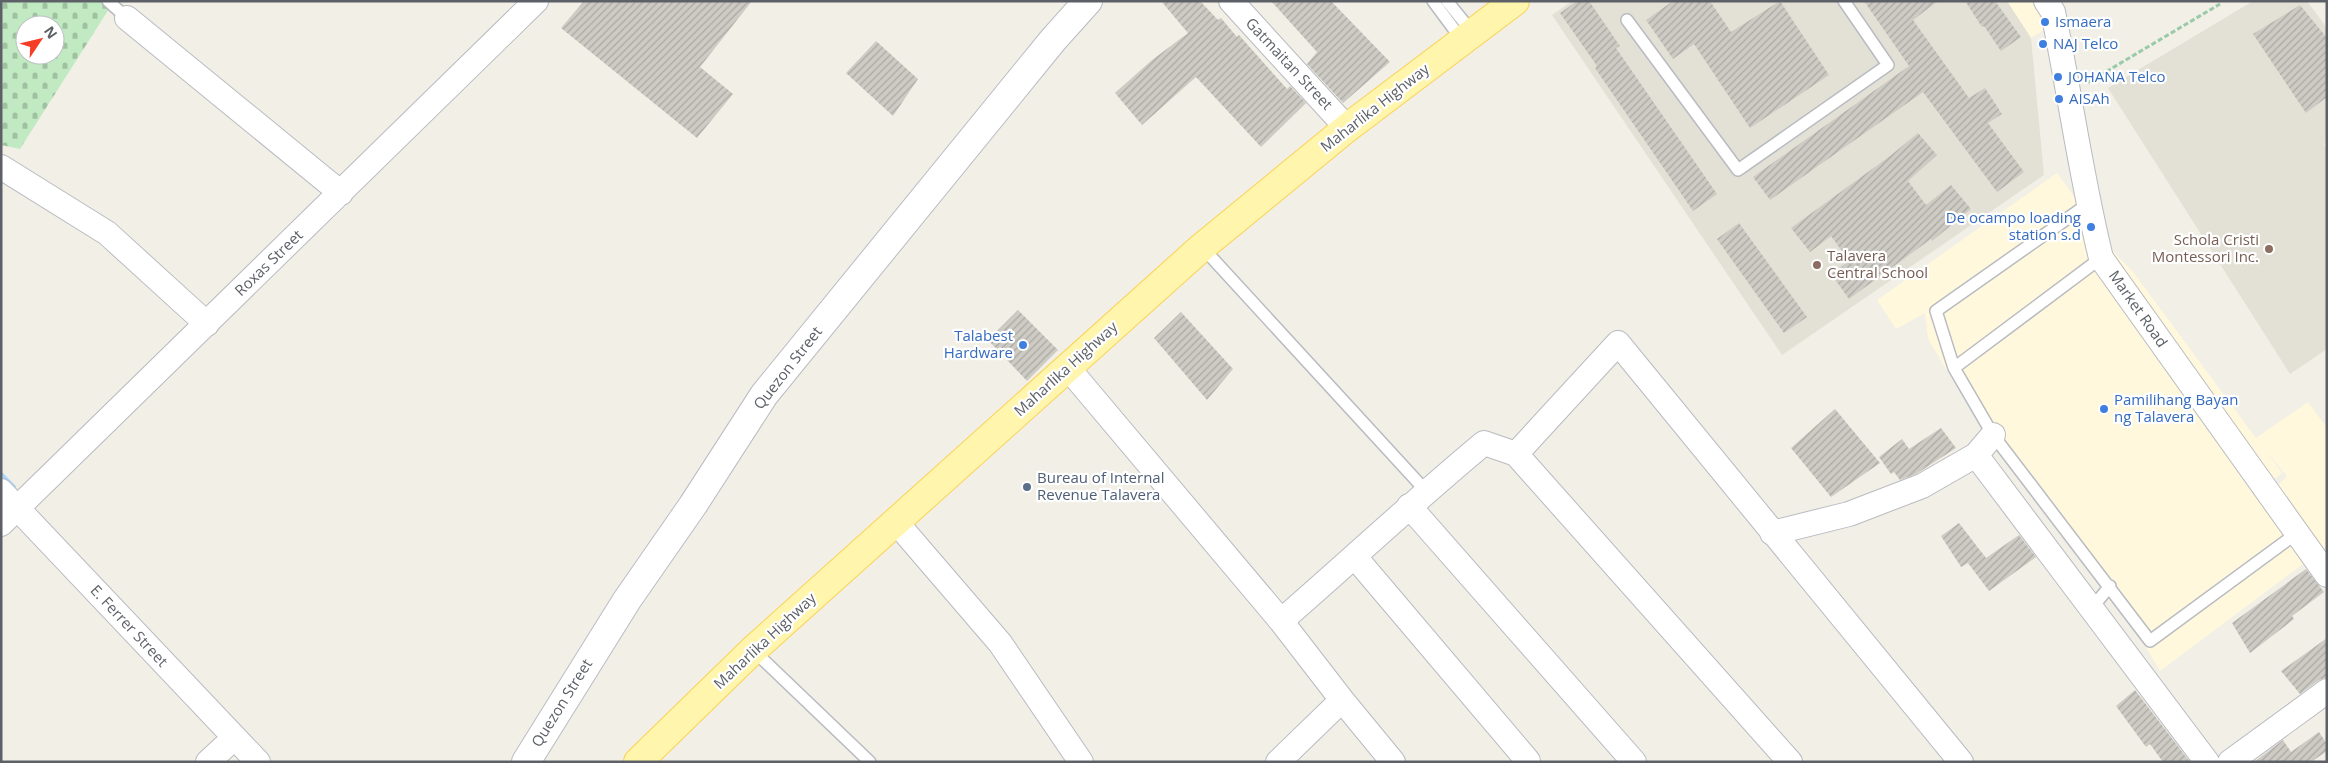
<svg xmlns="http://www.w3.org/2000/svg" width="2328" height="763" viewBox="0 0 2328 763" font-family="'Open Sans',sans-serif">
	<defs>
		<pattern id="cemetery-stones" width="16" height="16" patternUnits="userSpaceOnUse" patternTransform="scale(1.25)"><rect width="16" height="16" fill="#c1eac2"/><path d="M2 7V4a2 2 0 0 1 4 0v3zM10 15v-3a2 2 0 0 1 4 0v3z" fill="#a0c1a1"/></pattern>
		<pattern id="building-hatch" width="6" height="6" patternUnits="userSpaceOnUse" patternTransform="scale(1.25)"><rect width="6" height="6" fill="#cecbc4"/><path d="M-1 1l2-2M0 6l6-6M5 7l2-2" fill="none" stroke="#aaa8a3"/></pattern>
	</defs>
	<rect width="100%" height="100%" fill="#f1efe6"/>
	<!-- commercial -->
	<path fill="#fff8dc" d="M2007,1H2033L2050,26L2031,38Z
		M2057,173L2113,251L2133,272L2256,438L2308,402L2327,428V553L2278,485L2287,476L2267,452L2282,473L2257,493L2307,561L2160,671L2110,586L1955,384L1928,339L1925,313L1896,329L1877,300Z"/>
	<!-- education -->
	<path fill="#e3e1d6" d="M1572,1H2007L2031,38L2044,175L1782,355L1552,15Z
		M2253,1H2307L2327,28V142L2324,144L2327,149V349L2290,374L2108,88Z"/>
	<!-- cemetery -->
	<path fill="url(#cemetery-stones)" fill-rule="evenodd" d="M1,1H114L20,149L1,145ZM25,25H55V55H25Z"/>
	<g fill="none" stroke-linecap="round" stroke-linejoin="round">
		<!-- stream -->
		<path stroke="#a7d6ff" stroke-width="5.5" d="M1,475L13,487"/>
	</g>
	<!-- building -->
	<path fill="url(#building-hatch)" d="M584,1H752L700,67L733,94L697,138L561,28Z
		M1161,1H1200L1218,20L1221,18L1237,37L1239,35L1287,89L1290,86L1306,103L1261,147L1196,77L1142,125L1115,93L1152,60L1188,33Z
		M1271,1H1331L1390,62L1343,103L1307,64L1317,52Z
		M1577,1H1589L1620,46L1616,48L1717,194L1693,211L1595,68L1597,66L1560,13Z
		M1673,1H1710L1731,32L1780,1L1829,75L1750,128L1694,44L1673,59L1646,20Z
		M1864,1H1938L1913,20L1969,98L1985,88L2002,114L1988,123L2024,172L1997,192L1923,92L1770,200L1753,177L1909,66Z
		M1965,1H1995L2021,37L2001,51L1984,26L1982,27Z
		M2300,5L2327,38V97L2306,113L2253,34Z
		M876,41L918,79L893,116L846,73Z
		M1918,133L1937,155L1908,181L1926,205L1951,185L1971,209L1932,241L1931,239L1849,299L1831,274L1849,261L1831,236L1810,252L1791,228L1890,156Z
		M1739,223L1807,317L1784,333L1717,239Z
		M1018,310L1058,350L1027,381L988,340Z
		M1181,312L1233,369L1207,400L1154,338Z
		M1835,409L1880,463L1831,497L1791,448Z
		M1941,428L1956,448L1916,474L1900,480L1894,472L1891,474L1879,457L1902,439L1909,449Z
		M1959,523L1986,558L2019,535L2036,557L1989,591L1968,563L1961,567L1941,536Z
		M2306,569L2324,592L2292,616L2294,619L2250,653L2232,623Z
		M2327,638V677L2319,680L2300,694L2281,671Z
		M2135,690L2190,762H2163L2150,744L2146,747L2116,706Z
		M2319,732L2327,744V751L2311,762H2254L2283,740L2291,752Z"/>
	<g fill="none" stroke-linecap="round" stroke-linejoin="round">
		<!-- lane casing -->
		<g stroke="#b8bbc0" stroke-width="14">
			<path id="lane" d="M108,1L127,18
				M1433,1L1462,40
				M1447,1L1472,32
				M1627,20L1738,170L1888,65L1844,1
				M2088,204L1936,311L1954,368L1993,435L2150,641L2297,533
				M1202,247L1426,491
				M1954,368L2101,258
				M2091,609L2110,586
				M753,650L870,762"/>
		</g>
		<!-- street casing -->
		<g stroke="#b8bbc0" stroke-width="26">
			<path id="street" d="M1231,1L1347,128
				M2046,1L2053,12C2070,94 2081,177 2101,258L2327,575
				M127,18L341,193
				M1,167L107,233L207,324
				M1068,368L1281,621L1342,700L1393,762
				M1993,435L1976,455L2207,762
				M1516,454L1790,762
				M1,491L258,762
				M1409,506L1634,762
				M896,522L1000,643L1081,762
				M1,524L536,1
				M1772,533L1849,514L1922,486L1976,455
				M1355,557L1528,761
				M1281,621C1349,562 1414,501 1484,443L1516,454L1618,343L1961,762
				M208,762L234,738
				M1278,762L1342,700
				M2230,762L2327,691"/>
		</g>
		<!-- secondary casing -->
		<g stroke="#b9bcc2" stroke-width="30">
			<path id="secondary" d="M526,762L627,600L693,505L764,395L1053,40L1088,1"/>
		</g>
		<!-- primary casing -->
		<g stroke="#fbd254" stroke-width="30">
			<path id="primary" d="M638,762L753,650L1202,247L1347,128L1515,1"/>
		</g>
		<!-- path -->
		<path stroke="#99cba9" stroke-width="3" stroke-dasharray="5 2.5" stroke-linecap="butt" d="M2087,83L2220,4"/>
		<!-- lane -->
		<use href="#lane" stroke="#fff" stroke-width="11"/>
		<!-- street -->
		<use href="#street" stroke="#fff" stroke-width="24"/>
		<!-- secondary -->
		<use href="#secondary" stroke="#fff" stroke-width="28"/>
		<!-- primary -->
		<use href="#primary" stroke="#fff5ac" stroke-width="28"/>
	</g>
	<!-- markers -->
	<g fill="#3f7fe0" stroke="#fff" stroke-width="2">
		<circle cx="2045" cy="22" r="5"/>
		<circle cx="2043" cy="44" r="5"/>
		<circle cx="2058" cy="77" r="5"/>
		<circle cx="2059" cy="99" r="5"/>
		<circle cx="2091" cy="227" r="5"/>
		<circle cx="1023" cy="345" r="5"/>
		<circle cx="2104" cy="409" r="5"/>
	</g>
	<g fill="#8d6e63" stroke="#fff" stroke-width="2">
		<circle cx="2269" cy="249" r="5"/>
		<circle cx="1817" cy="265" r="5"/>
	</g>
	<circle fill="#5c6f8a" stroke="#fff" stroke-width="2" cx="1027" cy="487" r="5"/>
	<g text-anchor="middle" stroke-width="4.5" stroke-linejoin="round" paint-order="stroke">
		<!-- shop labels -->
		<g font-size="15" fill="#366cbe" stroke="#fff" text-anchor="start">
			<text x="2055" y="27">Ismaera</text>
			<text x="2053" y="49">NAJ Telco</text>
			<text x="2068" y="82">JOHANA Telco</text>
			<text x="2069" y="104">AISAh</text>
			<text x="2081" y="223" text-anchor="end">De ocampo loading<tspan x="2081" dy="17">station s.d</tspan></text>
			<text x="1013" y="341" text-anchor="end">Talabest<tspan x="1013" dy="17">Hardware</tspan></text>
			<text x="2114" y="405">Pamilihang Bayan<tspan x="2114" dy="17">ng Talavera</tspan></text>
		</g>
		<!-- street labels -->
		<g font-size="15" fill="#5d6167" stroke="#fff">
			<text transform="translate(1289 64) rotate(47)" y="5">Gatmaitan Street</text>
			<text transform="translate(1375 108) rotate(-38)" y="5">Maharlika Highway</text>
			<text transform="translate(269 263) rotate(-44)" y="5">Roxas Street</text>
			<text transform="translate(2138 309) rotate(55)" y="5">Market Road</text>
			<text transform="translate(788 368) rotate(-52)" y="5">Quezon Street</text>
			<text transform="translate(1066 369) rotate(-42)" y="5">Maharlika Highway</text>
			<text transform="translate(129 626) rotate(47)" y="5">E. Ferrer Street</text>
			<text transform="translate(765 641) rotate(-43)" y="5">Maharlika Highway</text>
			<text transform="translate(562 703) rotate(-58)" y="5">Quezon Street</text>
		</g>
		<!-- education labels -->
		<g font-size="15" fill="#785e54" stroke="#fff" text-anchor="end">
			<text x="2259" y="245">Schola Cristi<tspan x="2259" dy="17">Montessori Inc.</tspan></text>
			<text x="1827" y="261" text-anchor="start">Talavera<tspan x="1827" dy="17">Central School</tspan></text>
		</g>
		<!-- service labels -->
		<g font-size="15" fill="#4e5e75" stroke="#fff" text-anchor="start">
			<text x="1037" y="483">Bureau of Internal<tspan x="1037" dy="17">Revenue Talavera</tspan></text>
		</g>
	</g>
	<!-- border -->
	<rect width="2328" height="763" fill="none" stroke="#5d6167" stroke-width="5"/>
	<!-- north arrow -->
	<g transform="translate(40 40) rotate(55)"><circle r="24" fill="#ffffff" stroke="#bec0c2"/>
	<path d="M0-4L9 19L0 12L-9 19Z" fill="#f63e27"/>
	<text y="-8" font-size="14" font-weight="bold" text-anchor="middle" fill="#5d6167">N</text>
	</g>
</svg>
